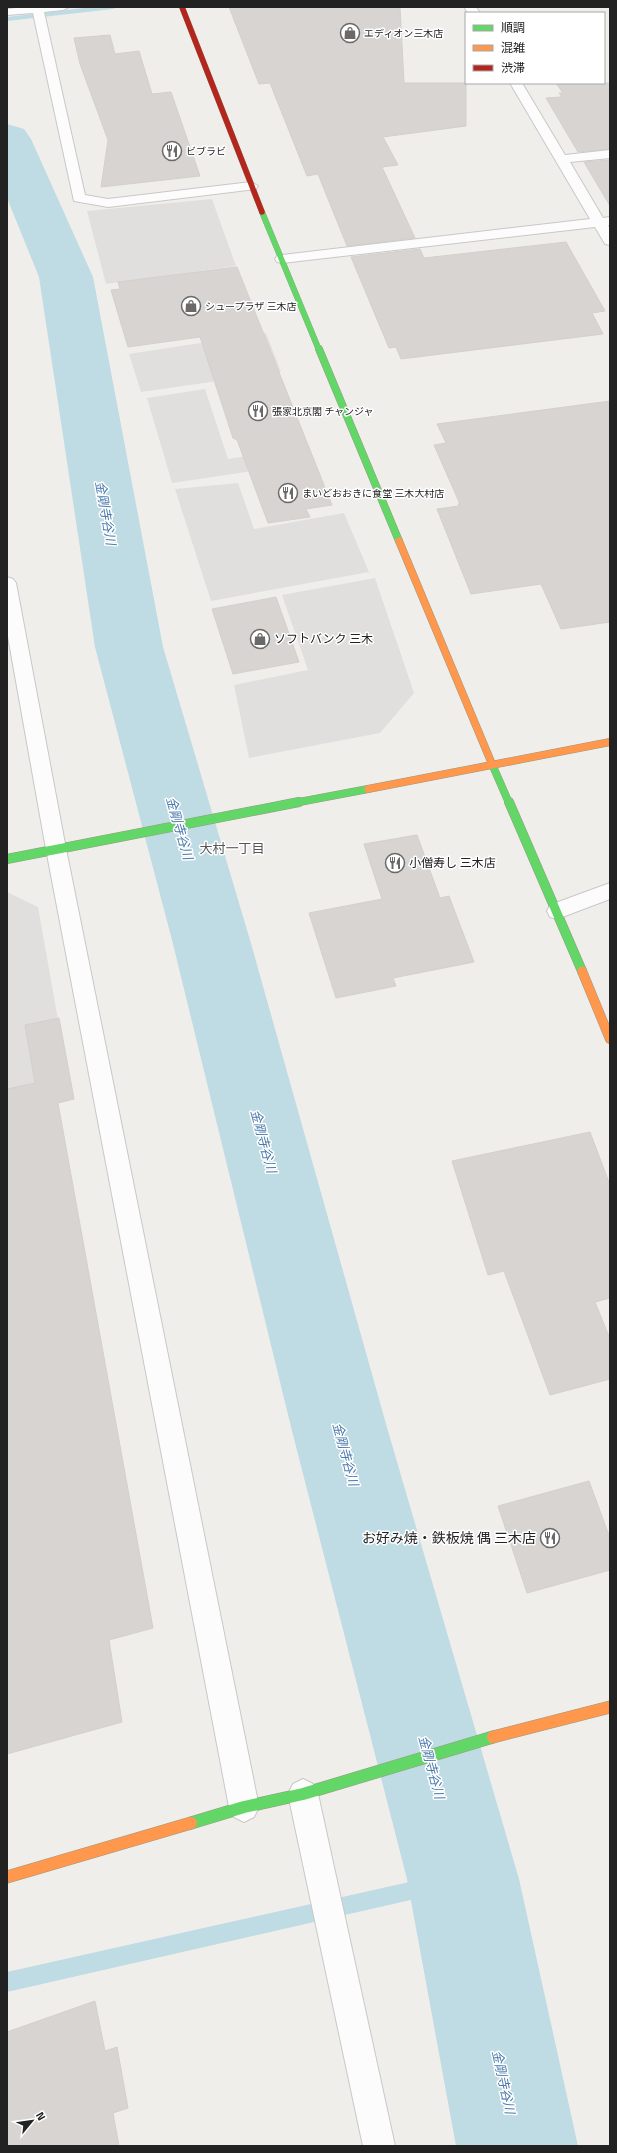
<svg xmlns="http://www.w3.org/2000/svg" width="617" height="2153" viewBox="0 0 617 2153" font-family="'Titillium Web','Noto Sans JP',sans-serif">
	<rect width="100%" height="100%" fill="#f0eeeb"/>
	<!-- parking -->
	<path fill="#e0dfde" d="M212,199L236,266L106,284L87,211Z
		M266,333L281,372L141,392L129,354Z
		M205,389L228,459L309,446L314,462L172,483L147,398Z
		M238,483L254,529L344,513L369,572L211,601L175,489Z
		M375,578L414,693L380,733L249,758L234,685L308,670L282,595Z
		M7,892L38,907L71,1093L7,1107Z"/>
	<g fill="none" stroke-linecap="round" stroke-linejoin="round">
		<!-- stream -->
		<path fill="#bfdbe3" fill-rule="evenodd" d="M93,7H117L113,9L7,21V17Z
			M463,1870L470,1872L472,1879L470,1886L463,1888L7,1992V1972Z"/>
		<!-- river -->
		<path fill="#bfdbe3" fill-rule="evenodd" d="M7,124L24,129L31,139L93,277L163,647L250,940L388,1431L519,1879L578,2146H456L407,1879L292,1431L172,940L95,647L39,277L7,198Z"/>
	</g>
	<!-- building -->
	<path fill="#d7d4d2" stroke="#d3d0cc" d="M229,7H400L404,83H466V126L383,137L398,165L382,167L415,238L347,246L318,174L307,176L270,83L259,84Z
		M110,35L115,54L139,51L152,94L171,92L200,176L101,187L108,140L80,64L74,38Z
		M556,83H610V149L578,152L546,98L562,97L559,93H563Z
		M610,160V206L584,162Z
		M566,242L605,311L592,313L603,334L401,359L396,347L389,348L351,257L420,249L424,258Z
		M237,267L332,505L306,509L310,517L268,523L237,440L233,438L200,337L128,347L111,290L120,289L118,282Z
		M610,401V622L561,629L541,584L471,594L437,509L459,506L458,504H460L434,445L446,443L437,424Z
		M276,597L299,662L233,674L212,609Z
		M417,835L440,898L449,896L474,962L393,978L396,986L336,998L309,913L382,899L364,844Z
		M59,1018L74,1099L58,1103L153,1628L109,1640L122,1722L7,1754V1089L35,1083L25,1025Z
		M590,1132L610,1185V1298L595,1302L610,1339V1379L550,1395L504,1271L488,1275L452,1161Z
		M589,1481L610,1538V1570L527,1593L498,1506Z
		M95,2001L105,2051L117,2047L128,2108L113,2113L119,2146H7V2032Z"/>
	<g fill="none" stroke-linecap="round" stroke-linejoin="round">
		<!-- street casing -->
		<g stroke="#c9c8c7" stroke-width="2">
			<path id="street" d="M24,7H69L63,10L44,12L85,195L108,199L251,182L258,186L256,189L108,207L74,201L33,13L7,15V9Z
				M464,7H476L480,13H468Z
				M510,83H522L565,155L610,150V158L570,162L603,218L610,217V225H608L610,229V245L605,244L595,227L282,263L277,262L275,259L277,256L282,255L590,219Z
				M7,577L13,579L16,583L66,849L259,1807L254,1817L244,1822L234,1817L229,1807L46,849L7,631Z
				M610,883V899L557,919L550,917L547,911L550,905Z
				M303,1779L313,1784L318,1794L395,2146H363L288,1794L293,1784Z"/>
		</g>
		<!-- fast-far3 casing -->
		<g stroke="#999a82" stroke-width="6">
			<path id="fast-far3" d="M262,212L319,350"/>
		</g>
		<!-- fast-far2 casing -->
		<g stroke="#999a82" stroke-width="8">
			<path id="fast-far2" d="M319,349L399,541
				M492,764L509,803
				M294,803L368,789"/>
		</g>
		<!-- fast-far1 casing -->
		<g stroke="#999a82" stroke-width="10">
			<path id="fast-far1" d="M509,802L582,971
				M7,859L299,802"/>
		</g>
		<!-- fast casing -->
		<g stroke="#999a82" stroke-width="13">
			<path id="fast" d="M191,1823L244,1807L303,1794L493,1737"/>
		</g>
		<!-- slow-far2 casing -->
		<g stroke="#999a82" stroke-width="8">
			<path id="slow-far2" d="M399,541L492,764
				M368,789L610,742"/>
		</g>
		<!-- slow-far1 casing -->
		<g stroke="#999a82" stroke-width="10">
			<path id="slow-far1" d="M582,971L610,1039"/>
		</g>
		<!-- slow casing -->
		<g stroke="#999a82" stroke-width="13">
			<path id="slow" d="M493,1737L610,1707
				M7,1877L191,1823"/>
		</g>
		<!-- jam casing -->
		<g stroke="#999a82" stroke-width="6">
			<path id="jam" d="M182,7L262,212"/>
		</g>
		<!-- street -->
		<use href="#street" fill="#fdfcfc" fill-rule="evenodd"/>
		<!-- fast-far3 -->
		<use href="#fast-far3" stroke="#63d668" stroke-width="5.5"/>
		<!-- fast-far2 -->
		<use href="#fast-far2" stroke="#63d668" stroke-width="7"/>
		<!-- fast-far1 -->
		<use href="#fast-far1" stroke="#63d668" stroke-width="9"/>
		<!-- fast -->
		<use href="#fast" stroke="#63d668" stroke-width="12"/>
		<!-- slow-far2 -->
		<use href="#slow-far2" stroke="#ff974d" stroke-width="7"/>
		<!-- slow-far1 -->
		<use href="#slow-far1" stroke="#ff974d" stroke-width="9"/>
		<!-- slow -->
		<use href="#slow" stroke="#ff974d" stroke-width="12"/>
		<!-- jam -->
		<use href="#jam" stroke="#b3261e" stroke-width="5.5"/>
	</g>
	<!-- icons -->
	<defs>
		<g id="shop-ring" transform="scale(1)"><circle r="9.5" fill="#fff" stroke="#6a6968" stroke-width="1.5"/><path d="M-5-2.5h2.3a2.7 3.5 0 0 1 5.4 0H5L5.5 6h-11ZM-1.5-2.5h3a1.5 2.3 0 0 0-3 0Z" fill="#6a6968"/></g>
		<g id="restaurant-ring" transform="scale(1)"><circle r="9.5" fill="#fff" stroke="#6a6968" stroke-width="1.5"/><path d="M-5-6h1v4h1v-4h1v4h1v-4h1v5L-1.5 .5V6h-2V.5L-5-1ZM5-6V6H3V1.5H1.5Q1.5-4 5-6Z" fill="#6a6968"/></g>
	</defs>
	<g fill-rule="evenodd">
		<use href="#shop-ring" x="350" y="33"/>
		<use href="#restaurant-ring" x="172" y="151"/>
		<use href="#shop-ring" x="191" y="306"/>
		<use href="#restaurant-ring" x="258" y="411"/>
		<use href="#restaurant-ring" x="288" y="493"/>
		<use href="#shop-ring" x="260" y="639"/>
		<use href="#restaurant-ring" x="395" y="863"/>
		<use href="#restaurant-ring" x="550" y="1538"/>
	</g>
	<g text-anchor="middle" stroke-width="3" stroke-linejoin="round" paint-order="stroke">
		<!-- far-poi labels -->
		<g font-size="10" fill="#222" stroke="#fff" text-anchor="start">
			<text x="364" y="37">エディオン三木店</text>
			<text x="186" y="155">ビブラビ</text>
			<text x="205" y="310">シュープラザ 三木店</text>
			<text x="272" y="415">張家北京閣 チャンジャ</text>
			<text x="302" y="497">まいどおおきに食堂 三木大村店</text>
		</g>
		<!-- poi labels -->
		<g font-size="12" fill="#222" stroke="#fff" text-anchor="start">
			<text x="274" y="643">ソフトバンク 三木</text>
			<text x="409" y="867">小僧寿し 三木店</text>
		</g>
		<!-- water labels -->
		<g font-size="13" font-style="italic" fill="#4a7aab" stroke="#fff">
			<text transform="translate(106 513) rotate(80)" y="5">金剛寺谷川</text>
			<text transform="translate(180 828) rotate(74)" y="5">金剛寺谷川</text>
			<text transform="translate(264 1141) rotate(75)" y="5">金剛寺谷川</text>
			<text transform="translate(346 1454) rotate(75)" y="5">金剛寺谷川</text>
			<text transform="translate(432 1767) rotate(75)" y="5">金剛寺谷川</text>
			<text transform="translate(504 2082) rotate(78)" y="5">金剛寺谷川</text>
		</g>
		<!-- neighbourhood labels -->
		<g font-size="13" fill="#555" stroke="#fff">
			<text x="232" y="853">大村一丁目</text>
		</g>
		<!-- near-poi labels -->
		<g font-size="14" fill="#222" stroke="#fff" text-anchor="end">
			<text x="536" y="1543">お好み焼・鉄板焼 偶 三木店</text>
		</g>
	</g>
	<!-- border -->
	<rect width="617" height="2153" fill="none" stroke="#222222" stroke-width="16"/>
	<!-- legend -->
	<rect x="465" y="12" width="140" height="72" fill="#ffffff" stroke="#a7a7a7"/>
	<rect x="473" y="25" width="20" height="6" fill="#63d668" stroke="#a7a7a7"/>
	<text x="501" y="32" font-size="12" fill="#222222">順調</text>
	<rect x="473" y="45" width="20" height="6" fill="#ff974d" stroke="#a7a7a7"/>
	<text x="501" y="52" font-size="12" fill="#222222">混雑</text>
	<rect x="473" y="65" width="20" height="6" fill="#b3261e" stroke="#a7a7a7"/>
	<text x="501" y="72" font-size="12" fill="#222222">渋滞</text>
	<!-- north arrow -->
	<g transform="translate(32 2121) rotate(61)" stroke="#ffffff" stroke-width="3" paint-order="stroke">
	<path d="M0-3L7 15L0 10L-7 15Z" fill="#222222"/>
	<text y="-6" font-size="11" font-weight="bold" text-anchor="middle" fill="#222222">N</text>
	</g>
</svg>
